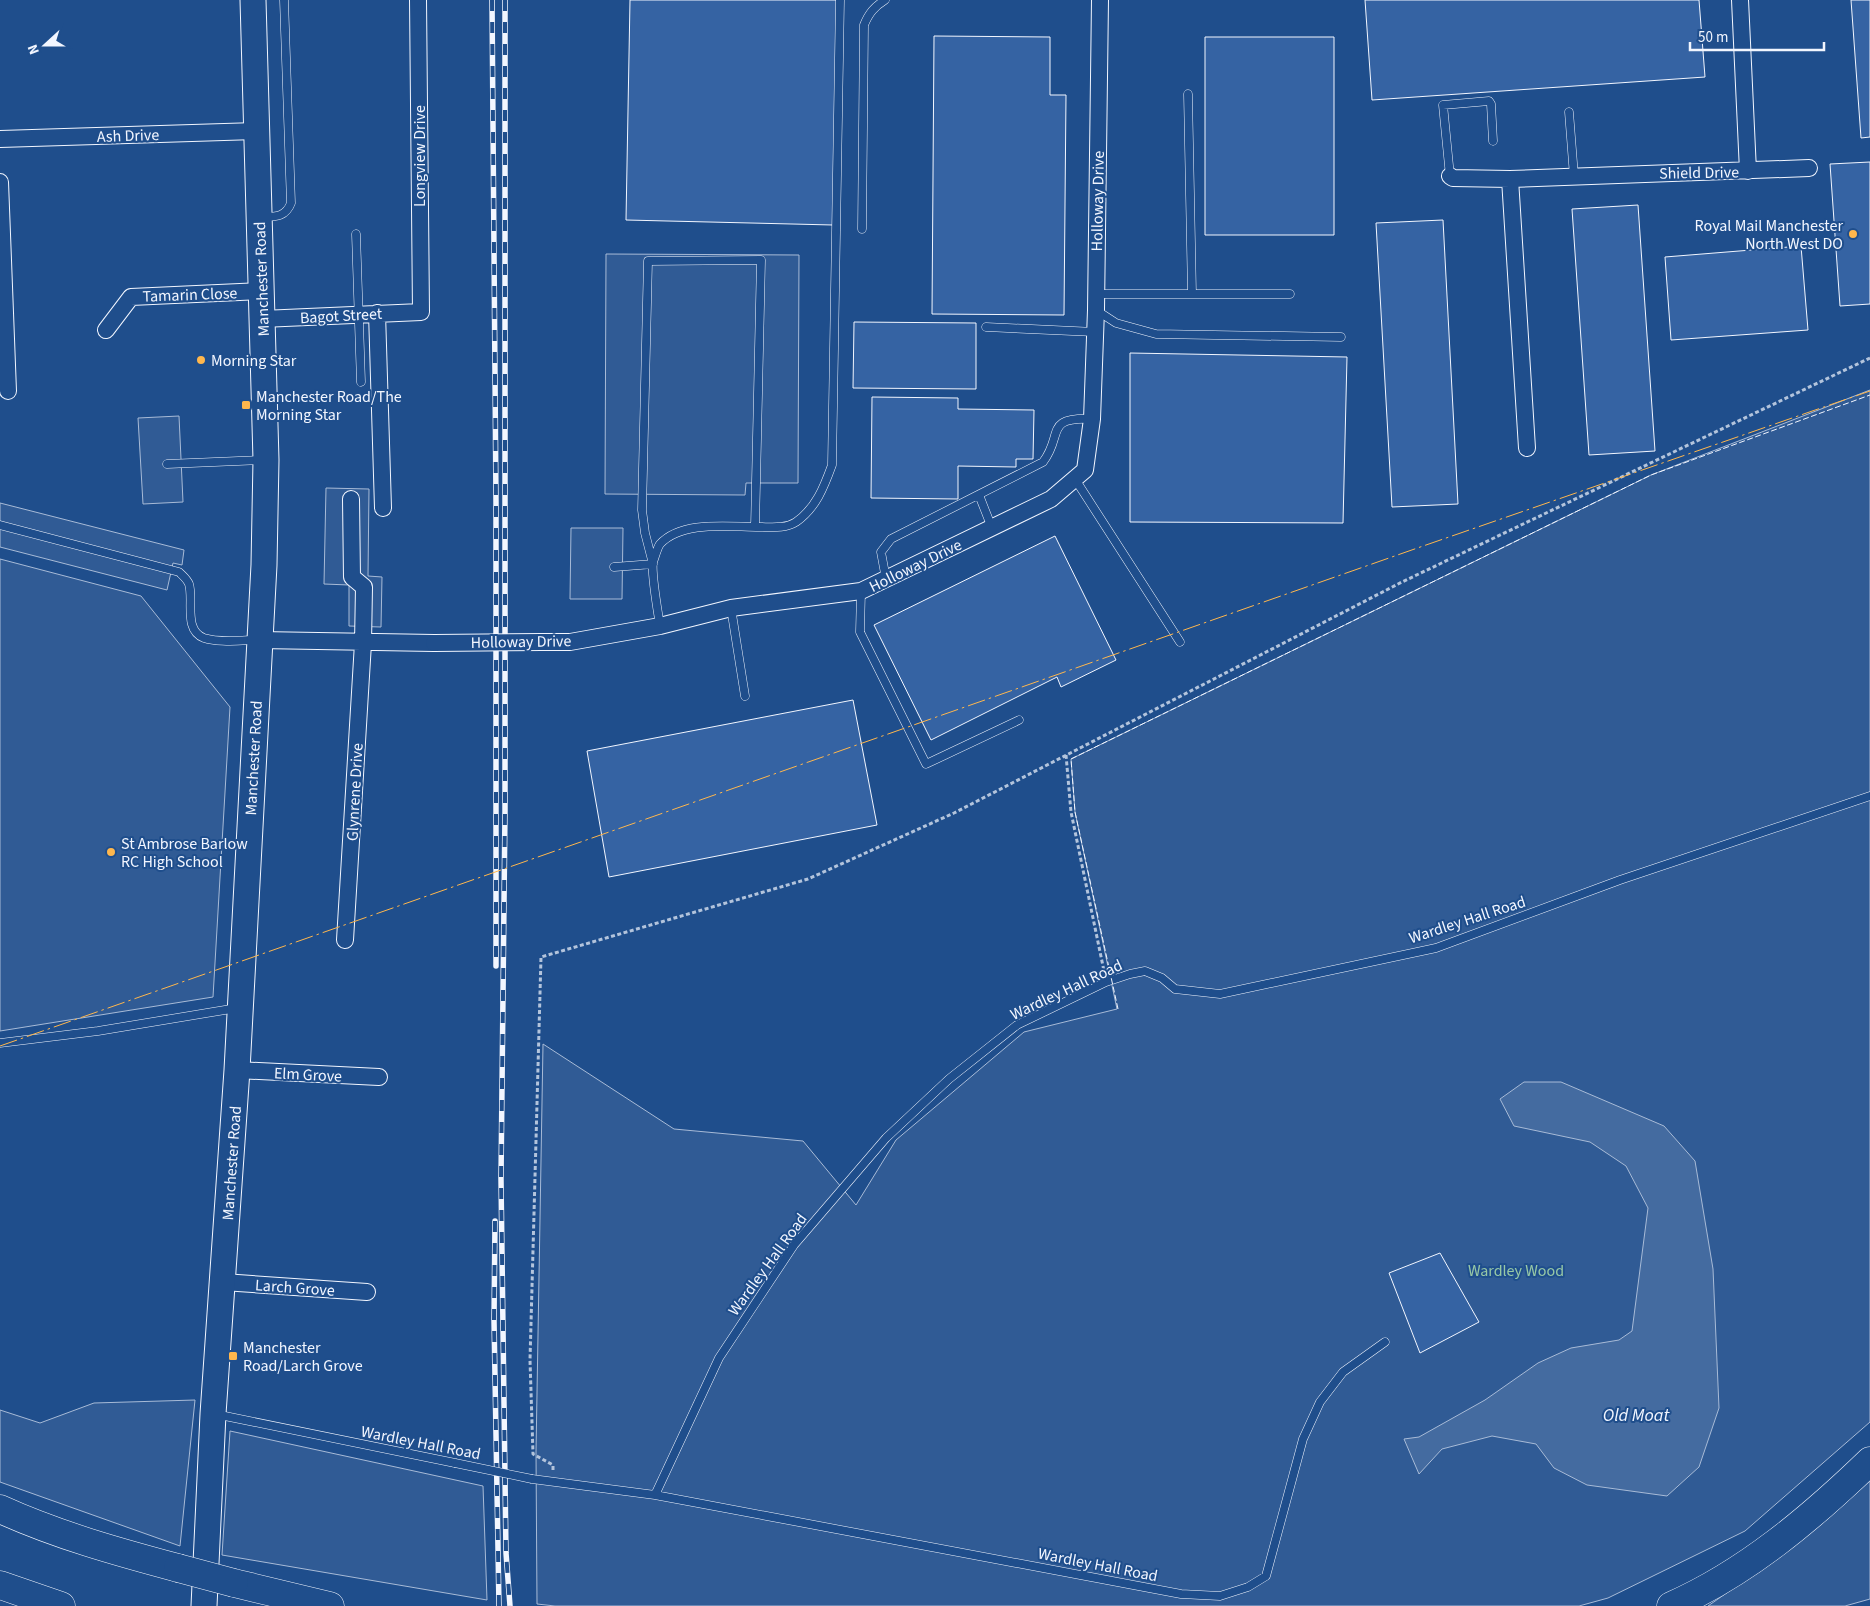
<svg xmlns="http://www.w3.org/2000/svg" width="1870" height="1606" viewBox="0 0 1870 1606" font-family="'Source Sans 3',sans-serif">
	<rect width="100%" height="100%" fill="#1f4e8c"/>
	<!-- built -->
	<path fill="#305b95" stroke="#a8bbd7" d="M606,254L799,255L798,483H746L745,495L605,494Z
		M1870,390V1422L1745,1531L1608,1598L1579,1606H555L537,1604L536,1452L543,1044L674,1129L803,1141L856,1205L896,1140L1024,1032L1117,1009L1075,812L1071,759L1651,475Z
		M179,416L183,502L143,504L138,418Z
		M326,488L369,489L368,576L382,577L381,627L349,626V585L324,584Z
		M0,503L184,550L182,565L173,563L167,590L0,547Z
		M571,528H623L622,599H570Z
		M0,559L141,596L230,707L213,997L0,1031Z
		M195,1400L180,1546L0,1482V1410L40,1423L94,1403Z
		M230,1431L483,1486L487,1600L222,1555Z
		M1870,1481V1599L1845,1606H1708L1799,1542L1830,1517Z"/>
	<!-- water -->
	<path fill="#446ba0" stroke="#a8bbd7" d="M1524,1082H1561L1664,1126L1695,1161L1713,1269L1719,1408L1699,1467L1667,1496L1587,1485L1554,1468L1536,1444L1492,1436L1442,1449L1419,1474L1404,1439L1419,1437L1485,1400L1538,1363L1571,1348L1619,1340L1632,1331L1648,1208L1626,1166L1590,1142L1514,1126L1500,1099Z"/>
	<!-- building -->
	<path fill="#3563a3" stroke="#f2f6ff" d="M630,0H837L833,225L626,220Z
		M1365,0H1699L1705,77L1372,100Z
		M1851,0H1870V137L1861,138Z
		M934,36L1050,37V95H1066L1064,315L932,314Z
		M1205,37H1334V235H1205Z
		M1870,162V304L1840,306L1830,164Z
		M1638,205L1655,451L1589,455L1572,209Z
		M1443,220L1458,504L1392,507L1376,223Z
		M1801,246L1808,330L1671,340L1665,257Z
		M854,322L976,323V389L853,388Z
		M1130,353L1347,357L1343,523L1130,522Z
		M872,397L958,398V409L1034,410L1033,459H1016V467L958,466V499L871,498Z
		M1055,536L1116,660L1061,687L1057,677L931,740L874,625Z
		M853,700L877,825L609,877L587,751Z
		M1440,1253L1479,1322L1420,1353L1389,1273Z"/>
	<g fill="none" stroke-linecap="round" stroke-linejoin="round">
		<!-- service casing -->
		<g stroke="#f2f6ff" stroke-width="9">
			<path id="service" d="M1188,94L1192,294
				M1569,112L1574,176
				M1450,176L1443,105L1489,101L1491,104L1493,141
				M264,217C277,217 286,216 291,203L284,0
				M862,229L864,25C869,13 874,7 885,0
				M356,234L361,382
				M1096,294H1290
				M1096,310L1116,323L1156,334L1341,337
				M986,327L1095,332
				M167,464L263,460
				M1075,479L1180,642
				M979,495L992,528
				M0,525L179,572C183,576 187,579 189,584C194,600 183,630 204,638C219,643 240,640 255,640
				M614,567L653,564L645,533L642,510L648,261L761,260L755,527
				M886,579L881,552L891,539L1043,462C1064,435 1043,417 1092,419
				M861,591L860,632L926,764L1019,720
				M731,608L745,696
				M660,626C658,612 651,574 653,562C655,557 657,548 660,544C682,520 729,527 759,527C771,527 785,529 796,522C816,508 824,487 832,465L840,0
				M0,1043L98,1031L237,1008
				M215,1414L455,1463
				M532,1479L655,1495L1181,1594L1220,1596L1248,1587L1266,1576L1303,1439L1320,1402L1343,1372L1385,1342
				M655,1495L719,1358L794,1245L886,1138L949,1079L1017,1025L1106,982L1130,974L1145,971L1162,978L1175,989L1220,994L1436,948L1620,880L1870,796"/>
		</g>
		<!-- minor casing -->
		<g stroke="#f2f6ff" stroke-width="18">
			<path id="minor" d="M1740,0L1748,171
				M0,139L257,131
				M1450,176L1453,178L1510,179L1809,168
				M1510,179L1527,448
				M0,182L8,391
				M377,313L383,508
				M262,319L421,312L418,0
				M106,330L131,297L261,291
				M260,640L434,643
				M542,642H570L660,626L731,608L861,591L1051,499L1085,470L1092,419L1096,310L1100,0
				M345,940L363,643L364,587L352,577L351,499
				M237,1070L379,1077
				M223,1282L367,1292"/>
		</g>
		<!-- primary casing -->
		<g stroke="#f2f6ff" stroke-width="27">
			<path id="primary" d="M204,1606L213,1414L237,1070L264,565L266,460L253,0"/>
		</g>
		<!-- motorway casing -->
		<g stroke="#f2f6ff" stroke-width="29">
			<path id="motorway" d="M0,1509C57,1535 118,1552 178,1568
				M234,1583L330,1606
				M0,1585L61,1606
				M1671,1606C1746,1573 1811,1518 1870,1461"/>
		</g>
		<!-- path -->
		<path stroke="#b3c4dc" stroke-width="3" stroke-dasharray="4 2.5" stroke-linecap="butt" d="M1066,755L1071,812L1104,971
			M553,1470V1465L533,1454L530,1360L541,957L808,879L954,813L1402,582L1870,358"/>
		<!-- service -->
		<use href="#service" stroke="#1f4e8c" stroke-width="8"/>
		<!-- minor -->
		<use href="#minor" stroke="#1f4e8c" stroke-width="16"/>
		<!-- primary -->
		<use href="#primary" stroke="#1f4e8c" stroke-width="25"/>
		<!-- motorway -->
		<use href="#motorway" stroke="#1f4e8c" stroke-width="28"/>
		<!-- rail casing -->
		<g stroke="#f2f6ff" stroke-width="5.5">
			<path id="rail" d="M492,0L496,502V966
				M505,0V811L501,1179L506,1553L510,1606
				M495,1221L494,1320L499,1606"/>
		</g>
		<!-- rail -->
		<use href="#rail" stroke="#1f4e8c" stroke-width="4" stroke-dasharray="11" stroke-linecap="butt"/>
		<!-- service-bridge casing -->
		<g stroke="#f2f6ff" stroke-width="9" stroke-linecap="butt">
			<path id="service-bridge" d="M455,1463L532,1479"/>
		</g>
		<!-- minor-bridge casing -->
		<g stroke="#f2f6ff" stroke-width="18" stroke-linecap="butt">
			<path id="minor-bridge" d="M434,643L542,642"/>
		</g>
		<!-- motorway-bridge casing -->
		<g stroke="#f2f6ff" stroke-width="29" stroke-linecap="butt">
			<path id="motorway-bridge" d="M178,1568L234,1583"/>
		</g>
		<!-- service-bridge -->
		<use href="#service-bridge" stroke="#1f4e8c" stroke-width="8"/>
		<!-- minor-bridge -->
		<use href="#minor-bridge" stroke="#1f4e8c" stroke-width="16"/>
		<!-- motorway-bridge -->
		<use href="#motorway-bridge" stroke="#1f4e8c" stroke-width="28"/>
		<!-- fence -->
		<path stroke="#f2f6ff" stroke-width="1" stroke-dasharray="6 2.5" stroke-linecap="butt" d="M1118,1009L1075,812L1071,759L1651,475L1870,395"/>
		<!-- power -->
		<path stroke="#ffb74d" stroke-width="1" stroke-dasharray="18 4 2.5 4" stroke-linecap="butt" d="M0,1046L1426,545L1870,391"/>
	</g>
	<!-- markers -->
	<g fill="#ffb74d" stroke="#1f4e8c" stroke-width="2">
		<circle cx="1853" cy="234" r="5"/>
		<circle cx="201" cy="360" r="5"/>
		<rect x="241" y="400" width="10" height="10" rx="2.5"/>
		<circle cx="111" cy="852" r="5"/>
		<rect x="228" y="1351" width="10" height="10" rx="2.5"/>
	</g>
	<g text-anchor="middle" stroke-width="4" stroke-linejoin="round" paint-order="stroke">
		<!-- street labels -->
		<g font-size="16" fill="#f2f6ff" stroke="#1f4e8c">
			<text transform="translate(128 135) rotate(-2)" y="6">Ash Drive</text>
			<text transform="translate(419 156) rotate(-90)" y="6">Longview Drive</text>
			<text transform="translate(1699 172) rotate(-1)" y="6">Shield Drive</text>
			<text transform="translate(1097 201) rotate(-89)" y="6">Holloway Drive</text>
			<text transform="translate(261 279) rotate(-92)" y="6">Manchester Road</text>
			<text transform="translate(190 294) rotate(-2)" y="6">Tamarin Close</text>
			<text transform="translate(341 315) rotate(-3)" y="6">Bagot Street</text>
			<text transform="translate(915 565) rotate(-26)" y="6">Holloway Drive</text>
			<text transform="translate(521 641) rotate(-1)" y="6">Holloway Drive</text>
			<text transform="translate(253 758) rotate(-87)" y="6">Manchester Road</text>
			<text transform="translate(354 792) rotate(-87)" y="6">Glynrene Drive</text>
			<text transform="translate(1467 919) rotate(-18)" y="6">Wardley Hall Road</text>
			<text transform="translate(1066 989) rotate(-25)" y="6">Wardley Hall Road</text>
			<text transform="translate(308 1074) rotate(3)" y="6">Elm Grove</text>
			<text transform="translate(231 1163) rotate(-86)" y="6">Manchester Road</text>
			<text transform="translate(767 1264) rotate(-54)" y="6">Wardley Hall Road</text>
			<text transform="translate(295 1287) rotate(4)" y="6">Larch Grove</text>
			<text transform="translate(421 1442) rotate(11)" y="6">Wardley Hall Road</text>
			<text transform="translate(1098 1564) rotate(11)" y="6">Wardley Hall Road</text>
		</g>
		<!-- poi labels -->
		<g font-size="16" fill="#f2f6ff" stroke="#1f4e8c" text-anchor="start">
			<text x="1843" y="231" text-anchor="end">Royal Mail Manchester<tspan x="1843" dy="18">North West DO</tspan></text>
			<text x="211" y="366">Morning Star</text>
			<text x="256" y="402">Manchester Road/The<tspan x="256" dy="18">Morning Star</tspan></text>
			<text x="121" y="849">St Ambrose Barlow<tspan x="121" dy="18">RC High School</tspan></text>
			<text x="243" y="1353">Manchester<tspan x="243" dy="18">Road/Larch Grove</tspan></text>
		</g>
		<!-- park labels -->
		<g font-size="16" fill="#97c8a6" stroke="#1f4e8c">
			<text x="1516" y="1276">Wardley Wood</text>
		</g>
		<!-- water labels -->
		<g font-size="18" font-style="italic" fill="#f2f6ff" stroke="#1f4e8c">
			<text x="1636" y="1421">Old Moat</text>
		</g>
	</g>
	<!-- north arrow -->
	<g transform="translate(45 45) rotate(249)" stroke="#1f4e8c" stroke-width="4" paint-order="stroke">
	<path d="M0-4L9 19L0 12L-9 19Z" fill="#f2f6ff"/>
	<text y="-8" font-size="14" font-weight="bold" text-anchor="middle" fill="#f2f6ff">N</text>
	</g>
	<!-- scale -->
	<path d="M1690 42v8h134v-8" fill="none" stroke="#f2f6ff" stroke-width="2.5"/>
	<text x="1698" y="42" font-size="15" fill="#f2f6ff" stroke="#1f4e8c" stroke-width="4" paint-order="stroke">50 m</text>
</svg>
